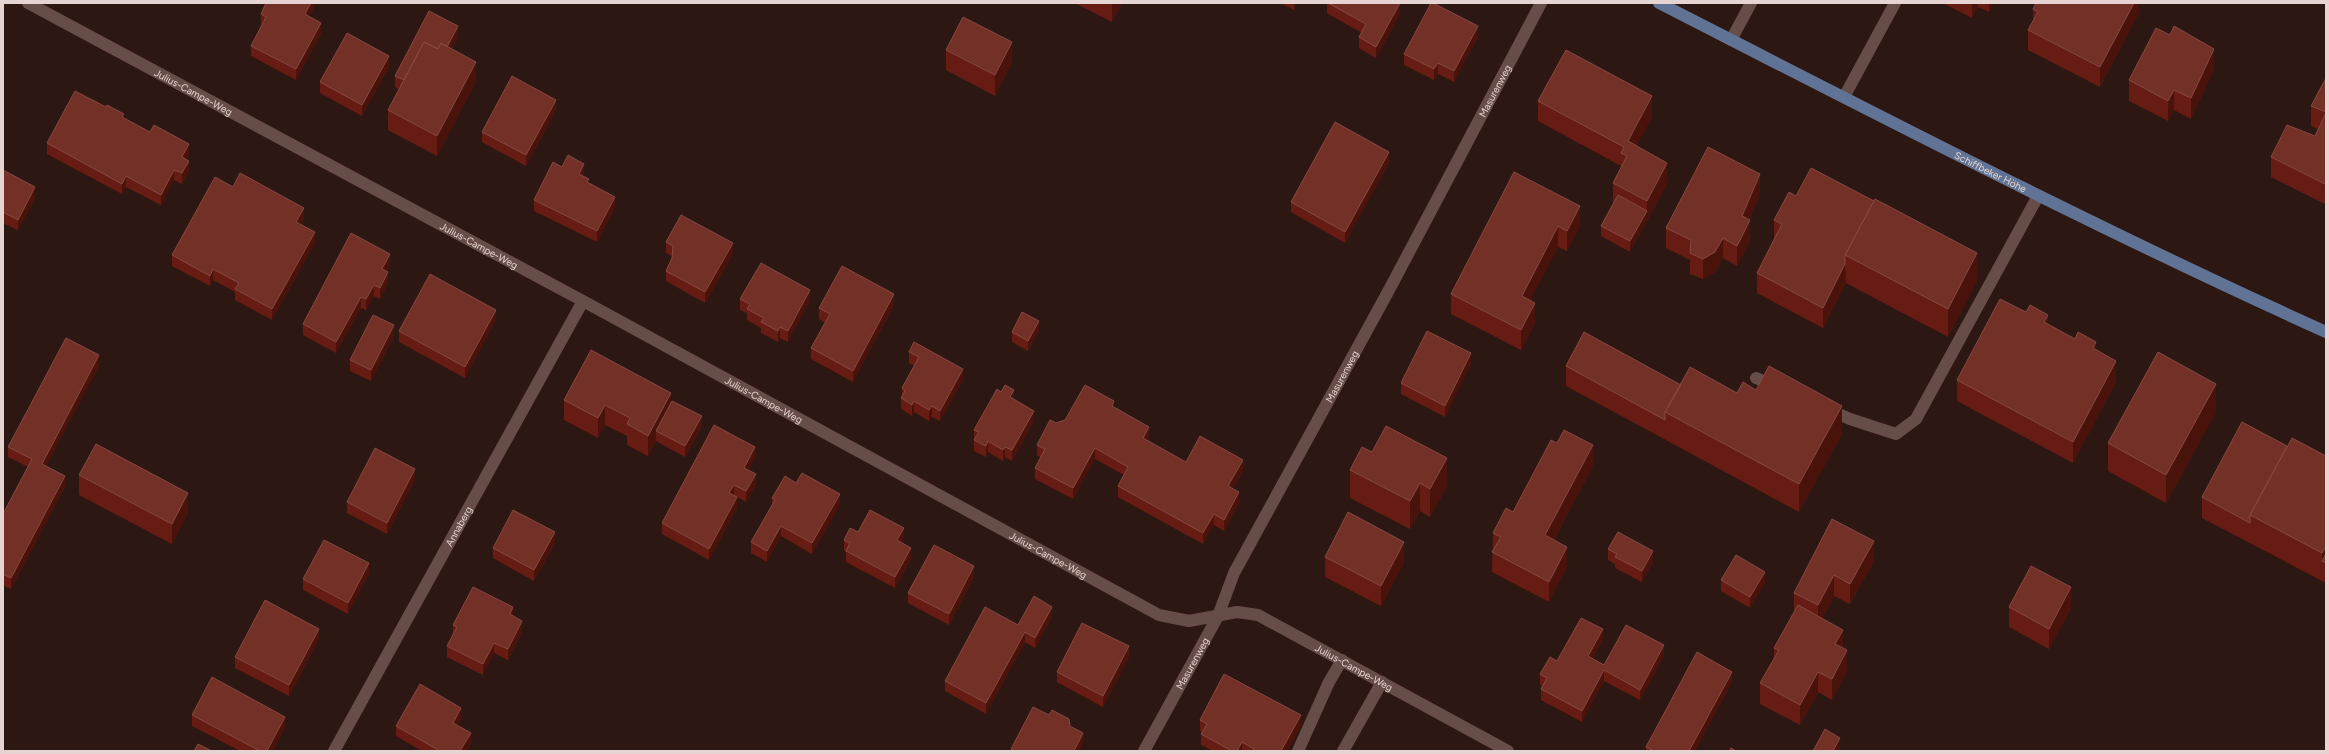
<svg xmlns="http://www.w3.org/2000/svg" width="2329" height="754" viewBox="0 0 2329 754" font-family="Figtree,sans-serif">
	<rect width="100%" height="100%" fill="#2d1713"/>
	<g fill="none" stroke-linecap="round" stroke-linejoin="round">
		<!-- minor -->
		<g stroke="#674d47" stroke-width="12">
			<path id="s1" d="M28,3L583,301L1159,615L1189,621L1237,612L1258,615L1508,751"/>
			<path d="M1731,40L1751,3"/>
			<path d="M1844,97L1895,3"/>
			<path d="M1756,378L1777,387"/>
			<path d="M1827,409L1850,419L1896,434L1916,419L2038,196"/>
			<path id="s2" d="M334,751L583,301"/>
			<path id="s3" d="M1144,751L1218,616L1234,573L1389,290L1541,3"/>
			<path d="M1298,751L1329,682L1342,660"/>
			<path d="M1343,751L1382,682"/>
		</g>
		<!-- major -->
		<path stroke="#607394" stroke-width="12" id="s4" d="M1659,3C1880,116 2100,230 2326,332"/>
	</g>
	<!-- wall -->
	<path fill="#661c12" d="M263,3H316L309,17L321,34L296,80L251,56V46L262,26L261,25V14L266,4Z
		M1075,3H1122L1112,22Z
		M1280,3H1297L1294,10Z
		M1327,3H1400V14L1376,58L1359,48V37L1362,33L1327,13Z
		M1943,3H1993L1989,12L1978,7L1972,18Z
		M2139,3V13L2100,87L2028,50V30L2033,20V9Z
		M458,37L452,49L476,82L437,156L388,130V110L399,89L395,87V76Z
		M1478,37L1454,82L1438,74L1434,80L1404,65V54Z
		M946,50L1012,62L995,96L946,70Z
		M389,67L362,116L320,93V82Z
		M2214,69L2191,119L2174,110L2168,121L2129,101V80Z
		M2326,78V202L2325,204L2271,177V157L2315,136L2318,129L2311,126V106Z
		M1538,101L1652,117L1636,146L1667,184L1630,252L1601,236V226L1614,203H1613V183L1621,168V166L1538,121Z
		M556,110L526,166L482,142V132Z
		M124,118L189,155L186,160L189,172L182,184L174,180L161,205L126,187L122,194L47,154V143Z
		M1389,163L1345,243L1291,212V202Z
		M562,167L584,175L583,176L589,183L615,207L597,242L534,211V200Z
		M3,170L35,198L18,230L3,223Z
		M1514,172L1580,226L1567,251L1558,247L1530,300L1535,323L1521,350L1451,314V294Z
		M233,187L304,218L301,225L315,243L272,320L235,300V292L213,280L210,286L172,266V255Z
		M1760,194L1749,220L1750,241L1737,266L1723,258L1715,272L1703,279L1690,274V260L1666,248V228Z
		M1796,196L1977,281L1948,337L1846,283L1823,328L1757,293V273L1774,239V220Z
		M666,242L733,254L705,303L666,281V271L672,258V256L666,253Z
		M390,265L386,271L388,283L380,299L374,296L366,310L361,308L336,353L303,335V324Z
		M740,299L810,301L788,342L780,338L778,342L761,333V328L747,320V313L740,310Z
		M894,305L853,382L811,359V348L825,323L819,319V308Z
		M496,320L465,378L399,342V331Z
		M2048,324L2096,350L2116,382L2073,463L1957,401V380Z
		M1039,331L1028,351L1012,342V332Z
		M394,336L371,381L350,371V360Z
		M909,352L963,380L940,421L932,417L929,421L914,412L912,416L901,409V398L902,396V388L914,366L909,363Z
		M1471,364L1445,417L1401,394V383Z
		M99,366L46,466L65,487L11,589L3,585V514L28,467L8,457V447Z
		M1566,366L1681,385L1737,393L1756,390L1842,434L1799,512L1566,386Z
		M1014,399L1034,421L1012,461L1005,457L1003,461L988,452L986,457L974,451V430Z
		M564,400L671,403L702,427L685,457L656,441L648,456L627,445V436L605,425L598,438L564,420Z
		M1114,408L1149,438L1148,441L1186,462L1243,471L1233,489L1239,503L1224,531L1214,525L1203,544L1118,497V486L1124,475L1095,459L1073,499L1035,479V468L1041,458L1037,455V445L1056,423Z
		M2216,412L2166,503L2108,471V443Z
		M2287,446L2326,456V583L2202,518V497Z
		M1372,452L1447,486L1430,517L1420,511L1410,529L1350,498V470Z
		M755,458L748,470L756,485L746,502L734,495L737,508L709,560L662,534V523Z
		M1593,466L1554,540L1567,567L1549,602L1492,572L1493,533L1513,512Z
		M79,475L188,513L172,544L79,495Z
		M415,480L387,534L347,513V502Z
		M772,498L840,505L812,554L781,536L767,562L751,553V542L772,505Z
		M858,532L904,538L901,543L911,559L895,588L846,562V552L844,551V540Z
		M1874,541V561L1850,604L1834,596L1822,619L1843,648L1847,671L1832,700L1818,692L1800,725L1760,704V683L1774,659V648L1794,612V593Z
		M555,543L534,581L493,558V548Z
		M1608,549L1653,562L1642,582L1615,568V564L1608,560Z
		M1325,557L1404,563L1381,606L1325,577Z
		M369,574L348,614L303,590V579Z
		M974,577L949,625L908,603V593Z
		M1721,580L1765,583L1750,608L1721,591Z
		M2009,607L2071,608L2049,649L2009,627Z
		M513,616L522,632L508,660L494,653L483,675L447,657V646L453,634V625Z
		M1052,617L1035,648L1025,642L986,714L945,691V681L1018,625Z
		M319,639L289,696L235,668V657Z
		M1603,640L1592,659L1604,665L1664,656L1640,700L1604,681L1582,722L1541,700V689L1542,686L1540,685V674L1557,661Z
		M1129,657L1103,707L1057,682V672Z
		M1732,682L1695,751H1646V747Z
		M192,715L285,727L273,751H240L192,726Z
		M461,719L457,726L471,744L467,751H422L396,736V726Z
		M1200,720L1301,726L1287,751H1213L1201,745V734L1202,732L1200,731Z"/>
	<!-- shaded-wall -->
	<path fill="#49120a" d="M311,3H316L305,25V14Z
		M1112,3H1122L1112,22Z
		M1294,3H1297L1294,10Z
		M1400,3V14L1376,58V47Z
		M1972,3H1978V7L1972,18Z
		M1989,3H1993L1989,12Z
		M2134,3H2139V13L2100,87V67Z
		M321,23V34L296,80V69Z
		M458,26V37L444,65V54Z
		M1478,26V37L1454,82V71Z
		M1012,42V62L995,96V75Z
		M2214,49V69L2191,119V98Z
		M389,56V67L362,116V105Z
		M476,62V82L437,156V136Z
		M1438,63V74L1434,80V69Z
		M2174,90V110L2168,121V101Z
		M1652,96V117L1628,162V141Z
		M556,100V110L526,166V155Z
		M189,144V155L182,168V157Z
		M1389,152V163L1345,243V232Z
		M189,161V172L182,184V173Z
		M1667,163V184L1630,252V241L1647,211V201Z
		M584,164V175L579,185V174Z
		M174,170V180L161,205V195Z
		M1760,174V194L1742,236V216Z
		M126,176V187L122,194V184Z
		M2326,181V202L2325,204V184Z
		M35,187V198L18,230V220Z
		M615,197V207L597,242V231Z
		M1580,206V226L1567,251V231Z
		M304,208V218L296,233V222Z
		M1750,220V241L1737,266V246Z
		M1558,226V247L1522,317V296Z
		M315,232V243L272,320V309Z
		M1723,238V258L1715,272L1703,279V259Z
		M733,243V254L705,303V292Z
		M1977,253V281L1948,337V309Z
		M390,254V265L382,280V269Z
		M1845,264L1846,283L1823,328V308Z
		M213,269V280L210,286V276Z
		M388,272V283L380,299V288Z
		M374,285V296L366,310V299Z
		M810,290V301L788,342V331Z
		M894,294V305L853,382V371Z
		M361,297V308L336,353V342Z
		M1535,303V323L1521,350V330Z
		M496,310V320L465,378V367Z
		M2048,315V335L2044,322Z
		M1039,321V331L1028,351V341Z
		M394,325V336L371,381V370Z
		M780,327V338L778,342V331Z
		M2096,342V362L2093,348Z
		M1471,353V364L1445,417V406Z
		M99,355V366L42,475V464Z
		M2116,361V382L2073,463V442Z
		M963,369V380L940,421V411Z
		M2216,384V412L2166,503V475Z
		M1014,390V401L1010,397Z
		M671,393V414L656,431V441L648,456V436Z
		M914,401V412L912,416V405Z
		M1114,401V412L1112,406Z
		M605,405V425L598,438V418Z
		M932,406V417L929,421V410Z
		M1842,406V434L1799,512V484Z
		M1034,411V421L1012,461V450Z
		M702,416V427L685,457V446Z
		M1149,427V438L1143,449V438Z
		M988,441V452L986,457V446Z
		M1593,445V466L1545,556V535Z
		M755,447V458L744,479V468Z
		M1005,447V457L1003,461V450Z
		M1095,448V459L1073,499V488Z
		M1447,458V486L1430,517V489Z
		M1243,460V471L1228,497V486Z
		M415,469V480L387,534V523Z
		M756,474V485L746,502V491Z
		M65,476V487L11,589V578Z
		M1420,483V511L1410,529V501Z
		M734,485V495L729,493Z
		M1239,492V503L1224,531V520Z
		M188,493V513L172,544V524Z
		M840,494V505L812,554V543Z
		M737,497V508L709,560V549Z
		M1214,514V525L1203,544V533Z
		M781,526V536L767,562V551Z
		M904,528V538L897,551V540Z
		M555,532V543L534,581V570Z
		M1874,541V561L1850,604V584Z
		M1404,542V563L1381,606V586Z
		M1567,547V567L1549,602V582Z
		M2326,547V563L2322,561V553Z
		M911,548V559L895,588V577Z
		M1653,551V562L1642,582V571Z
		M369,563V574L348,614V603Z
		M974,566V577L949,625V614Z
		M1765,572V583L1750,608V597Z
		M1834,575V596L1818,626V605Z
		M2071,587V608L2049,649V629Z
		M513,607V618L510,614Z
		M1052,607V617L1035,648V638Z
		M522,621V632L508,660V649Z
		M319,629V639L289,696V685Z
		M1603,629V640L1588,667V656Z
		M1843,630V651L1835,644Z
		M1025,632V642L986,714V703Z
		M494,643V653L483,675V664Z
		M1664,645V656L1640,700V690Z
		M1129,646V657L1103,707V696Z
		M1847,650V671L1832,700V679Z
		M1604,670V681L1582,722V711Z
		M1732,672V682L1695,751H1689Z
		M1818,672V692L1800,725V705Z
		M461,708V719L453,734V723Z
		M1301,715V726L1287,751H1281Z
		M285,717V727L273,751H267Z
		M471,733V744L467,751H460Z
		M1083,733V744L1079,751H1074Z
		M1840,738V749L1839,751H1833Z
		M1242,742V751H1237Z"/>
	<!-- building -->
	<path fill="#733027" stroke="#854942" d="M266,3H311L305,14L321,23L296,69L251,46L266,17L261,14Z
		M1328,3H1400L1376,47L1359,37L1366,24Z
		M1431,3H1433L1478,26L1454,71L1438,63L1434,69L1404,54Z
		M2036,3H2134L2100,67L2028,30L2038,12L2033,9Z
		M429,11L458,26L447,47L441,43L438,49L424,42L404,80L395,76Z
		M963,17L1012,42L995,75L946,50Z
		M2174,26L2214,49L2191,98L2174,90L2168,101L2129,80L2156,28L2170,35Z
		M347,33L389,56L362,105L320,82Z
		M424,42L438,49L441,43L476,62L437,136L388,110Z
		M1566,50L1652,96L1628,141L1667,163L1647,201L1613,183L1627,156L1621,153L1624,147L1538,101Z
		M512,76L556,100L526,155L482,132Z
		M2326,78V112L2311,106Z
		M75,91L106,107L107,105L124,114L122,117L150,132L154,125L189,144L182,157L189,161L182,173L174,170L161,195L126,176L122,184L47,143Z
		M2326,113V181L2325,184L2271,157L2287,125L2315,136Z
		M1335,122L1389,152L1345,232L1291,202Z
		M1708,147L1760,174L1742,216L1750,220L1737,246L1723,238L1715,252L1703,259L1690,253L1691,240L1666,228Z
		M568,155L584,164L579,174L589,179L587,182L615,197L597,231L534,200L553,162L562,167Z
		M1811,168L1874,201L1845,255V264L1823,308L1757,273L1782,224L1774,220L1789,192L1796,196Z
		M3,170L35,187L18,220L3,212Z
		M1514,172L1580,206L1567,231L1558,226L1522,296L1535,303L1521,330L1451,294Z
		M240,173L304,208L296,222L315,232L272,309L235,289L239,283L213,269L210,276L172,255L215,177L233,187Z
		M1618,195L1647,211L1630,241L1601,226Z
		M1875,199L1977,253L1948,309L1845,255Z
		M681,215L733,243L705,292L666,271L672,258L673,246L666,242Z
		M351,233L390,254L382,269L388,272L380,288L374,285L366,299L361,297L336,342L303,324Z
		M761,263L810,290L788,331L780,327L778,331L761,322L764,318L747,309L750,304L740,299Z
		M842,266L894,294L853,371L811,348L830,314L819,308Z
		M430,274L496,310L465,367L399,331Z
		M2000,299L2026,312L2030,305L2048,315L2044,322L2075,339L2078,332L2096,342L2093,348L2116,361L2073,442L1957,380Z
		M1022,312L1039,321L1028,341L1012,332Z
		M373,315L394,325L371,370L350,360Z
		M1427,331L1471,353L1445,406L1401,383Z
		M1584,332L1681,385L1665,412V420L1566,366Z
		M66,338L99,355L42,464L65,476L11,578L3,574V514L32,459L8,447Z
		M914,342L963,369L940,411L932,406L929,410L914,401L912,405L901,398L905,391L902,388L919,357L909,352Z
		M591,350L671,393L648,436L627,424L630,418L605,405L598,418L564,400Z
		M2158,352L2216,384L2166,475L2108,443Z
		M1769,366L1842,406L1799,484L1665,412L1690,367L1737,393L1743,382L1756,390Z
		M1005,385L1014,390L1010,397L1034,411L1012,450L1005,447L1003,450L988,441L986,446L974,440L979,432L974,430L997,389L1001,392Z
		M1085,385L1114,401L1112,406L1149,427L1143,438L1186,462L1200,436L1243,460L1228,486L1239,492L1224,520L1214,514L1203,533L1118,486L1128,467L1095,448L1073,488L1035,468L1045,449L1037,445L1050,420L1056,423L1065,420Z
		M672,401L702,416L685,446L656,431Z
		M2242,422L2287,446L2250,515V523L2202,497Z
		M714,425L755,447L744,468L756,474L746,491L734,485L729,493L737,497L709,549L662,523Z
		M1386,426L1447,458L1430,489L1420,483L1410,501L1350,470L1362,447L1372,452Z
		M1564,430L1593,445L1545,535L1567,547L1549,582L1492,552L1501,537L1493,533L1506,508L1513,512L1551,440L1557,443Z
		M2292,438L2326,456V547L2322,553L2250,515Z
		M96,444L188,493L172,524L79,475Z
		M375,448L415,469L387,523L347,502Z
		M802,473L840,494L812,543L781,526L767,551L751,542L775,500L772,498L785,476L796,483Z
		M513,510L555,532L534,570L493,548Z
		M870,510L904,528L897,540L911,548L895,577L846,551L850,543L844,540L850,528L858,532Z
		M1348,512L1404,542L1381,586L1325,557Z
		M1832,519L1874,541L1850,584L1834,575L1818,605L1794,593Z
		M1618,532L1653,551L1642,571L1615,557L1617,554L1608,549Z
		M324,540L369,563L348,603L303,579Z
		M934,545L974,566L949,614L908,593Z
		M2326,554V563L2322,561Z
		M1736,555L1765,572L1750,597L1721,580Z
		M2031,566L2071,587L2049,629L2009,607Z
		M473,587L513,607L510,614L522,621L508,649L494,643L483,664L447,646L457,627L453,625Z
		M1034,596L1052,607L1035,638L1025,632L986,703L945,681L985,607L1018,625Z
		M265,600L319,629L289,685L235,657Z
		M1798,605L1843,630L1835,644L1847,650L1832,679L1818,672L1800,705L1760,683L1779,650L1774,648Z
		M1581,618L1603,629L1588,656L1604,665L1626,625L1664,645L1640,690L1604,670L1582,711L1541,689L1547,678L1540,674L1550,657L1557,661Z
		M1082,623L1129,646L1103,696L1057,672Z
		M1697,652L1732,672L1689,751H1654L1646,747Z
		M1224,674L1301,715L1281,751H1252L1254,749L1242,742L1237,751H1232L1201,734L1207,724L1200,720Z
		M212,677L285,717L267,751H260L192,715Z
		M420,684L461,708L453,723L471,733L460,751H440L396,726Z
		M1033,707L1049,715L1052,710L1069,719L1070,726L1083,733L1074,751H1015L1011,749Z
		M1825,729L1840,738L1833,751H1813Z
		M198,744L212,751H194Z
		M1731,748L1736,751H1729Z"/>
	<g text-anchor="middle" stroke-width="3" stroke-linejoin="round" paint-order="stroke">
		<!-- street labels -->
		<g font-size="10" fill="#e5d4d1" stroke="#2d1713">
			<text dy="4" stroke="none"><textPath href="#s1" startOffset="188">Julius-Campe-Weg</textPath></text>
			<text dy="4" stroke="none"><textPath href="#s3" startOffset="748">Masurenweg</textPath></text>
			<text dy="4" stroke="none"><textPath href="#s4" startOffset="372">Schiffbeker Höhe</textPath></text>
			<text dy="4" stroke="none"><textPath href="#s1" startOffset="512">Julius-Campe-Weg</textPath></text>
			<text dy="4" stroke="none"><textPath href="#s3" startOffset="424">Masurenweg</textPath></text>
			<text dy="4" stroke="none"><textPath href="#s1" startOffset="836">Julius-Campe-Weg</textPath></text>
			<text dy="4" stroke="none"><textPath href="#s2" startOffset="257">Annaberg</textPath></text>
			<text dy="4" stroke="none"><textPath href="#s1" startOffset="1160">Julius-Campe-Weg</textPath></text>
			<text dy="4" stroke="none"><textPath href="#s3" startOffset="100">Masurenweg</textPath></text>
			<text dy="4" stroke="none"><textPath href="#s1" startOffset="1496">Julius-Campe-Weg</textPath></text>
		</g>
	</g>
	<!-- border -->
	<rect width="2329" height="754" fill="none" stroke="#e5d4d1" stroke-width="8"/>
</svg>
